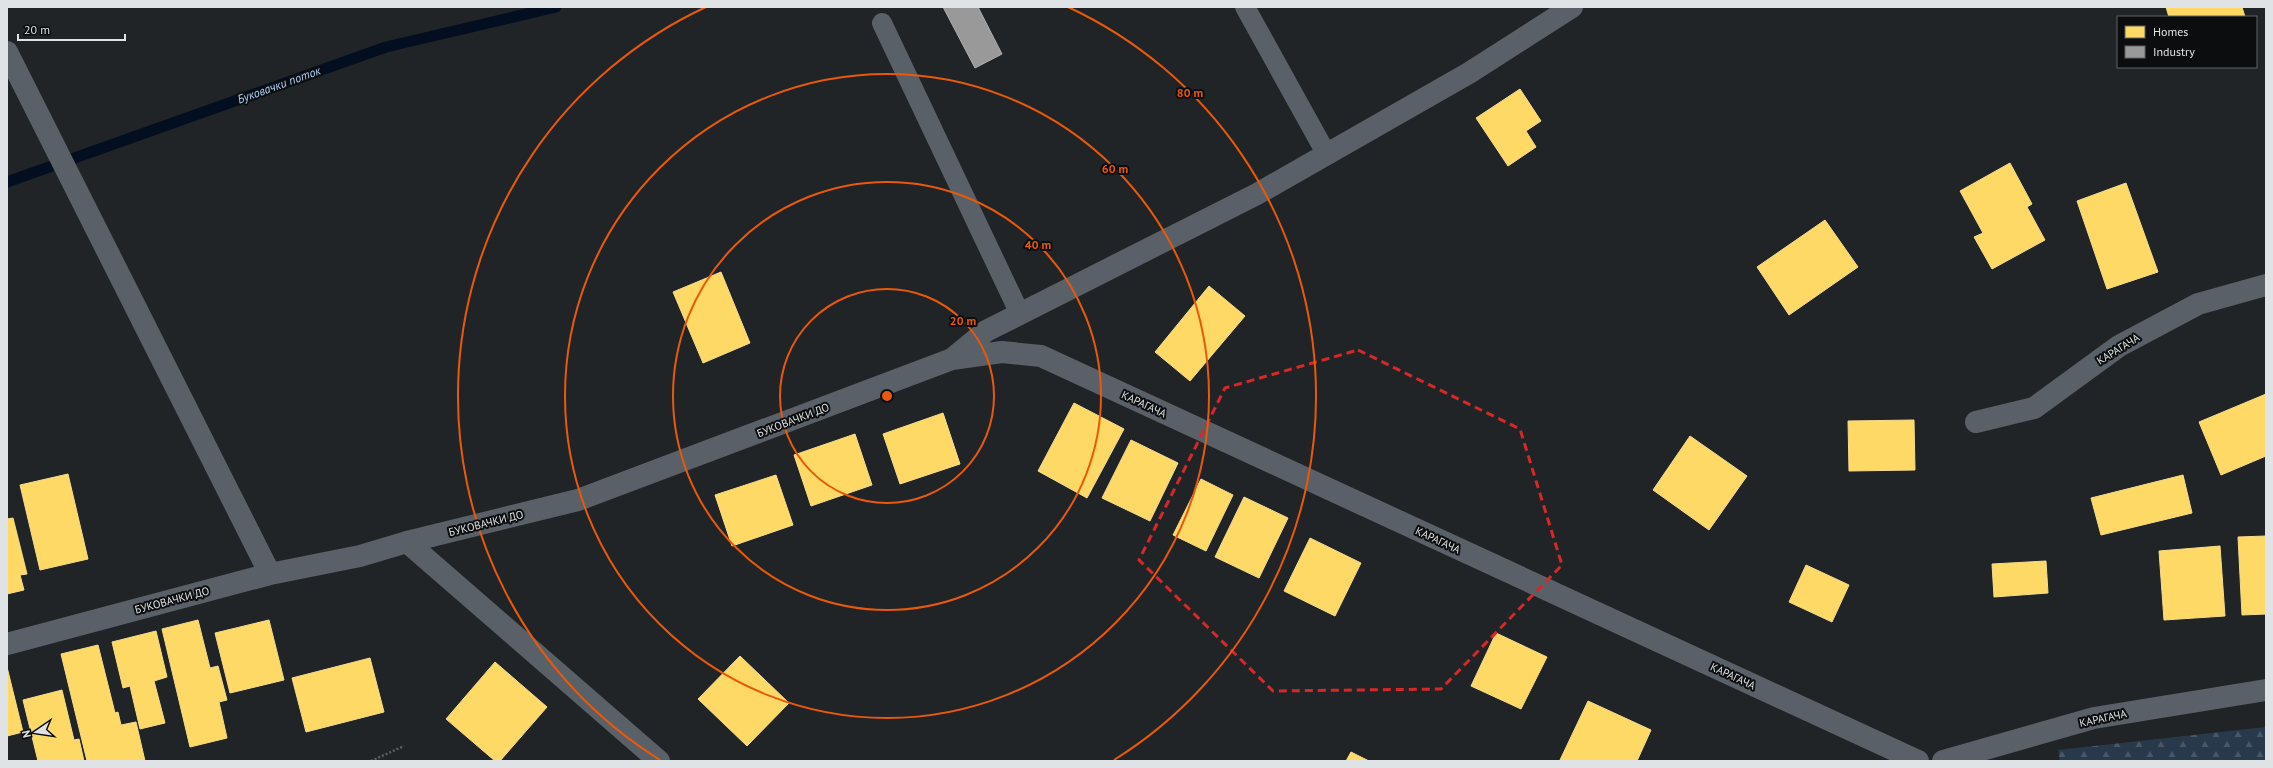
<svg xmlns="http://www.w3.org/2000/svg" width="2273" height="768" viewBox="0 0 2273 768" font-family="'PT Sans',sans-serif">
	<defs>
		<pattern id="forest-firs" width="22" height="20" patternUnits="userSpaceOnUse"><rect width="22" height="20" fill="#29394c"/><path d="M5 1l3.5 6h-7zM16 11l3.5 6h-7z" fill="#485666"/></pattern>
	</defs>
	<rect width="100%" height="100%" fill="#212426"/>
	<!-- forest -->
	<path fill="url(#forest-firs)" d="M2266,727V761H2060L2058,750Z"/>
	<!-- homes -->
	<path fill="#ffd966" stroke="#f6dc8c" d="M2166,7H2242L2245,17H2169Z
		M1520,89L1541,121L1526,131L1536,147L1508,166L1476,118Z
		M2010,163L2032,204L2027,207L2045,240L1992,269L1974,237L1983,233L1960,191Z
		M2126,183L2158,272L2107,289L2077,201Z
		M1825,220L1858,267L1789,315L1757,267Z
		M721,272L750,343L703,363L673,292Z
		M1209,286L1245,316L1190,381L1155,352Z
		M2266,394V456L2221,475L2199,422Z
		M1074,403L1124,429L1087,498L1038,471Z
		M943,413L960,464L900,484L883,434Z
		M1914,420L1915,470L1849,471L1848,421Z
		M855,434L872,485L811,506L794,455Z
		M1690,436L1747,476L1709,530L1653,490Z
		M1131,440L1178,463L1150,521L1102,498Z
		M68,474L88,559L40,570L20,485Z
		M776,475L793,525L732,546L715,495Z
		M2183,475L2192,513L2101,535L2091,498Z
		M1201,479L1233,495L1206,551L1173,535Z
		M1244,497L1288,518L1259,578L1215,557Z
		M13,518L27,574L20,575L24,590L7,594V519Z
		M2266,536V614L2242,615L2238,537Z
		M1310,538L1361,563L1335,616L1284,591Z
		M2220,546L2225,616L2164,620L2159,551Z
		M2046,561L2048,593L1994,597L1992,564Z
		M1806,565L1849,585L1832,622L1789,602Z
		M198,620L210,668L218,666L227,700L219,702L227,738L190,747L162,629Z
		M269,620L284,680L230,693L215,633Z
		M156,631L167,677L154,681L165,723L140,729L130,686L123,688L112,642Z
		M1496,633L1547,657L1521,709L1471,686Z
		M98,645L115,713L118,712L121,725L136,722L145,761H87L61,654Z
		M740,656L789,703L747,746L698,699Z
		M370,658L384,712L306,732L292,678Z
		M495,662L547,707L500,761H495L446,719Z
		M7,667L23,732L7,736Z
		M62,690L74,740L79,739L84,761H38L23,700Z
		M1588,701L1651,730L1637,761L1560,760Z
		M1351,752L1369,761H1346Z"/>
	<!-- industry -->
	<path fill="#999" stroke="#aeafb0" d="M943,7H978L1002,54L975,68Z"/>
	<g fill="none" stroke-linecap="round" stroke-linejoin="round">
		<!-- stream -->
		<path stroke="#030e21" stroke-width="11" d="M7,182L386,47L556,7"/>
		<!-- path -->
		<path stroke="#5a6065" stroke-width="2.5" stroke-dasharray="2 2" stroke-linecap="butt" d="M371,761L404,746"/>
		<!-- lane -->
		<path stroke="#596068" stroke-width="20" d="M1245,7L1327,155
			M882,23L1020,314"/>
		<!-- street -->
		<path stroke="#596068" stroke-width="22" d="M7,52L270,574
			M952,359L986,331L1257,194L1469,73L1572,7
			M1976,422L2034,408L2119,346L2198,304L2266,285
			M407,542L659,761
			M7,644L270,574L360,556L407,542L578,500L952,359L1002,352L1041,356L1918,761
			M1943,761L2094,718L2266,690"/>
	</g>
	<!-- marked area -->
	<path fill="none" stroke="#d62828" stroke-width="3" stroke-dasharray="8 5" stroke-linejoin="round" d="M1358,350L1520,429L1562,565L1441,689L1273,691L1139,560L1225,388Z"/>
	<!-- distance rings -->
	<g fill="none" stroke="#e8590c" stroke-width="2">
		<circle cx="887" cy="396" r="107"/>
		<circle cx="887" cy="396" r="214"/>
		<circle cx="887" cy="396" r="322"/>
		<path d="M660 760A429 429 0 0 1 706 7M1068 7A429 429 0 0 1 1114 760"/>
	</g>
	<g text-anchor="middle" stroke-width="4" stroke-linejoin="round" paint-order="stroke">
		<!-- street labels -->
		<g font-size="11" fill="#e0e3e5" stroke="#0b0d0e">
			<text transform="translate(2118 349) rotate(-32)" y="4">КАРАГАЧА</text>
			<text transform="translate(1144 404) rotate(25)" y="4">КАРАГАЧА</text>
			<text transform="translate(793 420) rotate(-21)" y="4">БУКОВАЧКИ ДО</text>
			<text transform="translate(486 523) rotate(-14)" y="4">БУКОВАЧКИ ДО</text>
			<text transform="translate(1438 540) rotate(25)" y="4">КАРАГАЧА</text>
			<text transform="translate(172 600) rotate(-15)" y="4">БУКОВАЧКИ ДО</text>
			<text transform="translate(1733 676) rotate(25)" y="4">КАРАГАЧА</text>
			<text transform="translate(2103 718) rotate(-12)" y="4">КАРАГАЧА</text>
		</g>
		<!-- water labels -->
		<g font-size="12" font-style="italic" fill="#b0d0f8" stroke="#0b0d0e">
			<text transform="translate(279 85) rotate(-20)" y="4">Буковачки поток</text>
		</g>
	</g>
	<circle cx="887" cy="396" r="6" fill="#e8590c" stroke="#0b0d0e" stroke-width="2"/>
	<g font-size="12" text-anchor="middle" font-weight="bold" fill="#e8590c" stroke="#0b0d0e" stroke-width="4" stroke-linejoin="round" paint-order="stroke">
		<text x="1190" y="97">80 m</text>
		<text x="1115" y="173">60 m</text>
		<text x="1038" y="249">40 m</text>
		<text x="963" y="325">20 m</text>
	</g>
	<!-- border -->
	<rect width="2273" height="768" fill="none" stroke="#e0e3e5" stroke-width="16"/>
	<!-- legend -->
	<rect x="2117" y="16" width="140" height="52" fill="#0b0d0e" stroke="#606364"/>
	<rect x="2125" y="26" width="20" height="12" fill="#ffd966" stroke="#606364"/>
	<text x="2153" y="36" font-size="12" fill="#e0e3e5">Homes</text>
	<rect x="2125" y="46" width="20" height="12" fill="#999999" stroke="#606364"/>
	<text x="2153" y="56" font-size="12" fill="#e0e3e5">Industry</text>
	<!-- north arrow -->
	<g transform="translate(36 732) rotate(257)" stroke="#0b0d0e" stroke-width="3" paint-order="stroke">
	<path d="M0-3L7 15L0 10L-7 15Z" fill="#e0e3e5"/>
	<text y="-6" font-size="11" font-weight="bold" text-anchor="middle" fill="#e0e3e5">N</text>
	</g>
	<!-- scale -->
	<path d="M18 34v6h107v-6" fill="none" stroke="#e0e3e5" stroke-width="2"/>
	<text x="24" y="34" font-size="12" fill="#e0e3e5" stroke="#0b0d0e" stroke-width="3" paint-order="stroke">20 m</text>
</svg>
